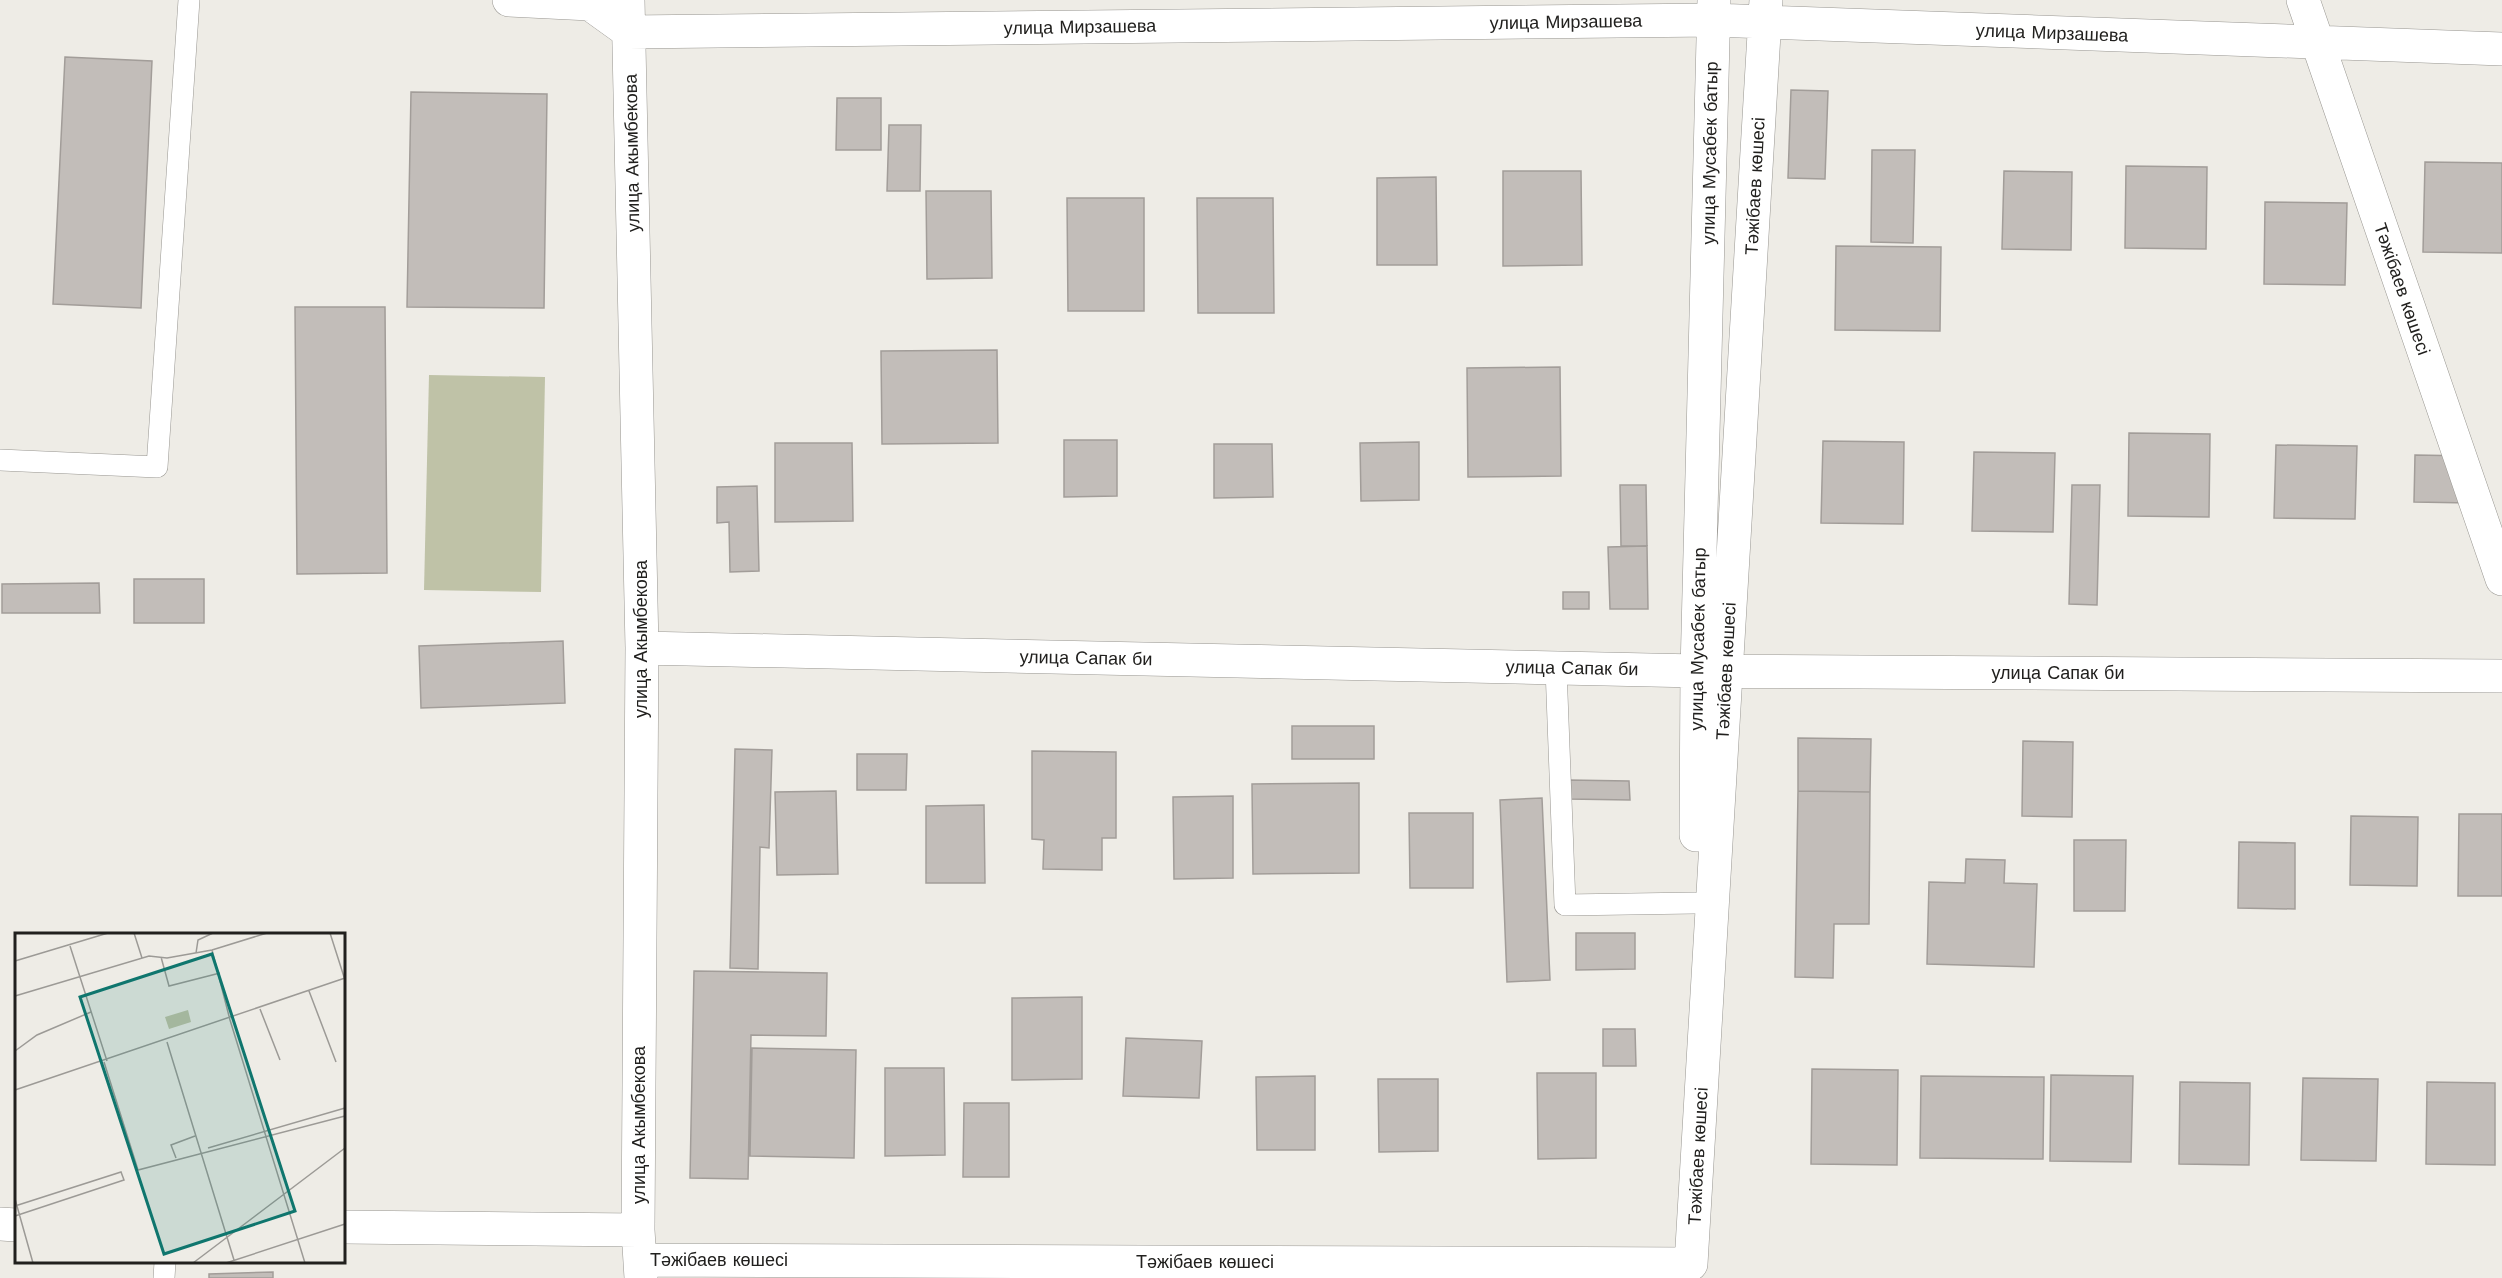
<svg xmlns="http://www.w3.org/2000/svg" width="2502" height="1278" viewBox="0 0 2502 1278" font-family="'Work Sans',sans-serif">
	<rect width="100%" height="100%" fill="#eeece6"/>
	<!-- green -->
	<path fill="#bfc2a7" d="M429,375L545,377L541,592L424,590Z"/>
	<!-- building -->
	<path fill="#c2bdb9" stroke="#a29d99" stroke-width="1.5" d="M65,57L152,61L141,308L53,304Z
		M1791,90L1828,91L1825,179L1788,178Z
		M411,92L547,94L544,308L407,307Z
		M837,98H881V150H836Z
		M889,125H921L920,191H887Z
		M1872,150H1915L1913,243L1871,242Z
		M2425,162L2502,163V253L2423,252Z
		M2126,166L2207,167L2206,249L2125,248Z
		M1503,171H1581L1582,265L1503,266Z
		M2004,171L2072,172L2071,250L2002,249Z
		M1436,177L1437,265H1377V178Z
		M926,191H991L992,278L927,279Z
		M1067,198H1144V311H1068Z
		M1197,198H1273L1274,313H1198Z
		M2265,202L2347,203L2345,285L2264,284Z
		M1836,246L1941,247L1940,331L1835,330Z
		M295,307H385L387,573L297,574Z
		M997,350L998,443L882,444L881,351Z
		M1560,367L1561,476L1468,477L1467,368Z
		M2129,433L2210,434L2209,517L2128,516Z
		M1064,440H1117V496L1064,497Z
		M1823,441L1904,442L1903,524L1821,523Z
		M1419,442V500L1361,501L1360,443Z
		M775,443H852L853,521L775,522Z
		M1214,444H1272L1273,497L1214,498Z
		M2276,445L2357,446L2355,519L2274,518Z
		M1974,452L2055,453L2053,532L1972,531Z
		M2415,455L2470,456V503L2414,502Z
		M1620,485H1646L1647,546H1621Z
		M2072,485H2100L2097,605L2069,604Z
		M757,486L759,571L730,572L729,522L717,523V487Z
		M1647,546L1648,609H1610L1608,547Z
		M134,579H204V623H134Z
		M99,583L100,613H2V584Z
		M1563,592H1589V609H1563Z
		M563,641L565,703L421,708L419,646Z
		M1292,726H1374V759H1292Z
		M1798,738L1871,739L1870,792L1798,791Z
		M2023,741L2073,742L2072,817L2022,816Z
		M735,749L772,750L769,848L760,847L758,969L730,968Z
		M1032,751L1116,752V838H1102V870L1043,869L1044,840L1032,839Z
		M857,754H907L906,790H857Z
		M1568,780L1629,781L1630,800L1568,799Z
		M1359,783V873L1253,874L1252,784Z
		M836,791L838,874L777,875L775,792Z
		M1798,791L1870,792L1869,924H1834L1833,978L1795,977Z
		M1233,796V878L1174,879L1173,797Z
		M1542,798L1550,980L1507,982L1500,800Z
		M984,805L985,883H926V806Z
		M1409,813H1473V888H1410Z
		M2459,814H2502V896H2458Z
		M2351,816L2418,817L2417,886L2350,885Z
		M2074,840H2126L2125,911H2074Z
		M2239,842L2295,843V909L2238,908Z
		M1966,859L2005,860L2004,883L2037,884L2034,967L1927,964L1929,882L1965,883Z
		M1576,933H1635V969L1576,970Z
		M694,971L827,973L826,1036L751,1035L748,1179L690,1178Z
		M1082,997V1079L1012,1080V998Z
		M1603,1029H1635L1636,1066H1603Z
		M1126,1038L1202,1041L1199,1098L1123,1096Z
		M752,1048L856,1050L854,1158L750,1156Z
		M885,1068H944L945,1155L885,1156Z
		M1812,1069L1898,1070L1897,1165L1811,1164Z
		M1537,1073H1596V1158L1538,1159Z
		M2051,1075L2133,1076L2131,1162L2050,1161Z
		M1315,1076V1150H1257L1256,1077Z
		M1921,1076L2044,1077L2043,1159L1920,1158Z
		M2303,1078L2378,1079L2376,1161L2301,1160Z
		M1378,1079H1438V1151L1379,1152Z
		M2180,1082L2250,1083L2249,1165L2179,1164Z
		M2427,1082L2495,1083V1165L2426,1164Z
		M964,1103H1009V1177H963Z
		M273,1272V1278H209V1274Z"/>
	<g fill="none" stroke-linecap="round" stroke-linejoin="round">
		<!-- service casing -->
		<g stroke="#989691" stroke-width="22">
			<path id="service" d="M0,460L157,467L189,0
				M1556,668L1565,905L1695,903
				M164,1278L165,1262"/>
		</g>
		<!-- minor casing -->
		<g stroke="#989691" stroke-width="34">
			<path id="minor" d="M509,0L590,4L629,32L1713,20L2502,49
				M628,0L642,648L638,1230L641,1278
				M2303,0L2502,579
				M642,648L1697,671L2502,676
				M1696,835L1697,671L1714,0
				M0,1224L16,1225
				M344,1227L638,1230
				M641,1260L1691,1264L1766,0"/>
		</g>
		<!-- service -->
		<use href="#service" stroke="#fff" stroke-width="21"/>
		<!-- minor -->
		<use href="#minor" stroke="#fff" stroke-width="33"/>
	</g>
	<g text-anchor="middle" stroke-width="4.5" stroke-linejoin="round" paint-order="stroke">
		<!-- street labels -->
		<g font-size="18" fill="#21201e" stroke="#fff">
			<text transform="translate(1566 22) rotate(-1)" y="6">улица Мирзашева</text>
			<text transform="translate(1080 27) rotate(-1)" y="6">улица Мирзашева</text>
			<text transform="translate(2052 33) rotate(2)" y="6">улица Мирзашева</text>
			<text transform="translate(632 153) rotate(-91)" y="6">улица Акымбекова</text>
			<text transform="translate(1710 153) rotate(-89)" y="6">улица Мусабек батыр</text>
			<text transform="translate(1755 186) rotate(-87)" y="6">Тәжібаев көшесі</text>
			<text transform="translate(2402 289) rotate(71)" y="6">Тәжібаев көшесі</text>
			<text transform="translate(641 639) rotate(-90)" y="6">улица Акымбекова</text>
			<text transform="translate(1698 639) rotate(-89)" y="6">улица Мусабек батыр</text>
			<text transform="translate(1086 658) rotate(1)" y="6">улица Сапак би</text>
			<text transform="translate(1572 668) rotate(1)" y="6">улица Сапак би</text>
			<text transform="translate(1726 671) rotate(-87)" y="6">Тәжібаев көшесі</text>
			<text x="2058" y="679">улица Сапак би</text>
			<text transform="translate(639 1125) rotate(-90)" y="6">улица Акымбекова</text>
			<text transform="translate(1698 1156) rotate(-87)" y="6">Тәжібаев көшесі</text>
			<text x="719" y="1266">Тәжібаев көшесі</text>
			<text x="1205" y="1268">Тәжібаев көшесі</text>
		</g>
	</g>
	<!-- overview -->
	<g transform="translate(15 933)">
		<rect width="330" height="330" fill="#eeece6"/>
		<path d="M173,77L176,89L154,96L150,84Z" fill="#bfc2a7"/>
		<path fill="none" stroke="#9c9a96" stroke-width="1.5" d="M119,0L127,25M315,0L330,47M55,13L92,128M197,17L215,87L290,330M181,20L183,7L198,0M146,24L154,53L205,40M0,28L93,0M294,58L321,129M0,63L134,23L152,25L197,17L252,0M245,76L265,127M152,109L219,327M0,118L22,102L76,79M89,129L123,237L330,183M0,157L330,45M193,215L330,175M161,225L156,212L180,203M0,266L18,330M0,273L106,239L109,247L0,283M178,330L330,215M211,330L330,291"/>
		<path fill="#0f766e" fill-opacity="0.15" stroke="#0f766e" stroke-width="3" d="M197,21L280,278L149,321L65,64Z"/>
		<rect width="330" height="330" fill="none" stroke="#21201e" stroke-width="3"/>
	</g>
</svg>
